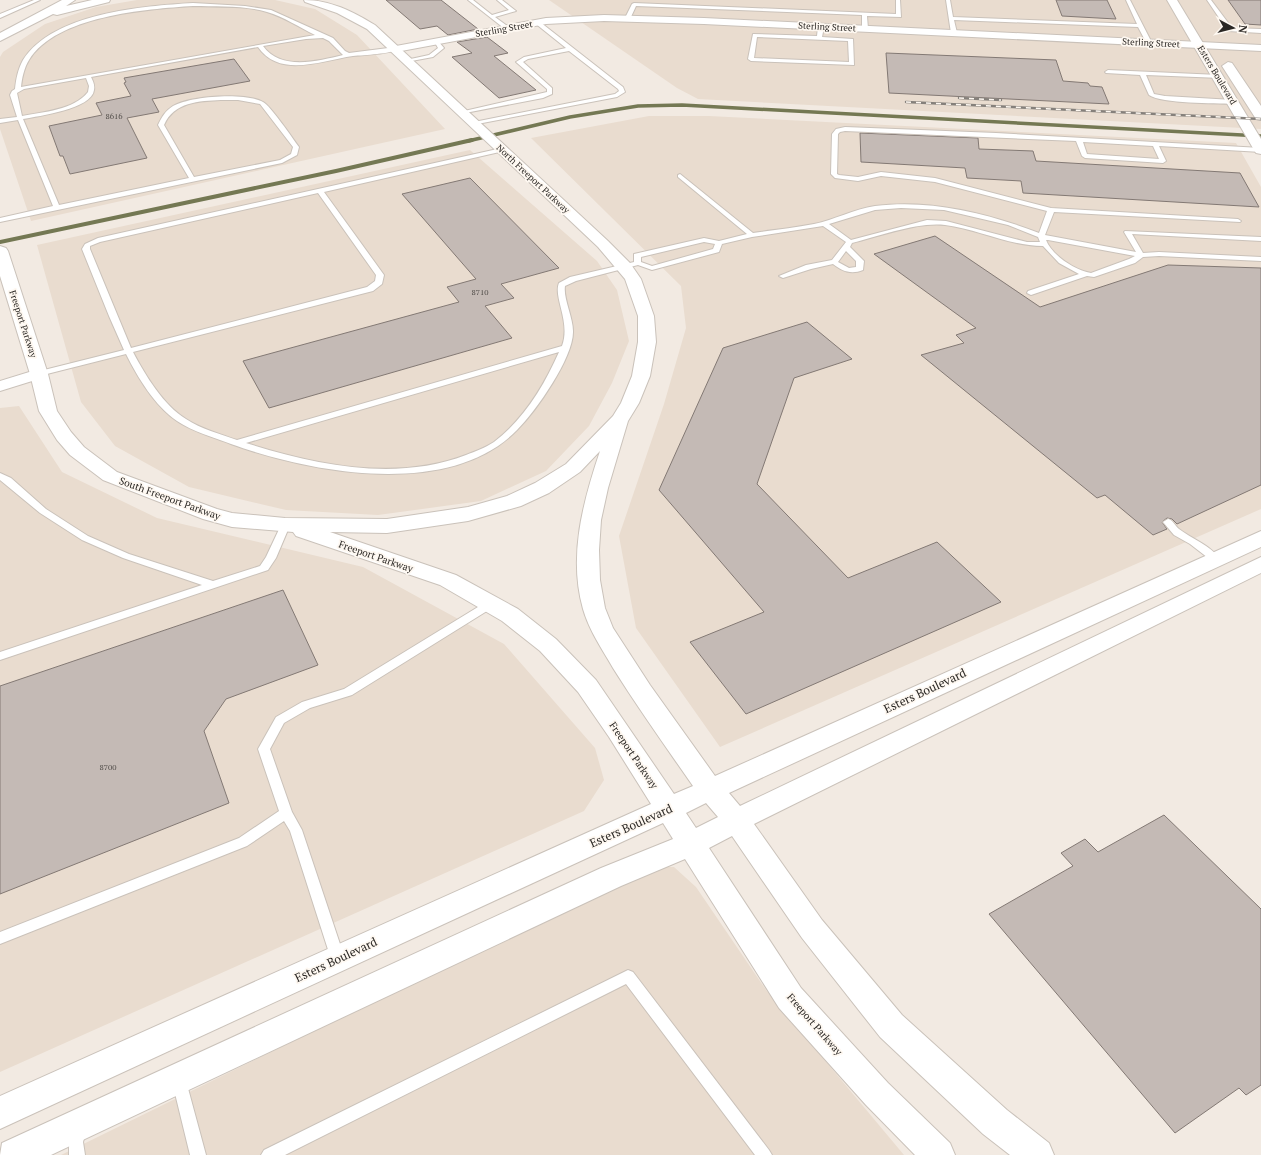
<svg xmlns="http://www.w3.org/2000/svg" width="1261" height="1155" viewBox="0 0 1261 1155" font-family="'PT Serif',serif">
	<rect width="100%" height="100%" fill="#f2eae2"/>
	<!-- built -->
	<path fill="#e9dccf" d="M137,0H275L315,9L357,35L445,129L31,221L0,129V57L3,52L45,24L96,7Z
		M549,0H1261V129L698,99L677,88Z
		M649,116H709L1236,143L1261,187V509L720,747L636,628L619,536L664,404L686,328L681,286L531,138Z
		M470,150L597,261L617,290L629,341L612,383L589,426L546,471L481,501L378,515L286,510L189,487L115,446L81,402L37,245Z
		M19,406L62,472L157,518L363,567L504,644L595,748L604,780L584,811L0,1072V408Z
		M663,867H674L696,887L766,990L904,1155H61L517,931Z"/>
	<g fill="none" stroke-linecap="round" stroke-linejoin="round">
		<!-- stream-far1 -->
		<path stroke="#747853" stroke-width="3.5" d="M468,141L570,117L638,106L682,105L1261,136"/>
		<!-- stream -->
		<path stroke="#747853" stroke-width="4" d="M0,242L336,171L472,140"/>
	</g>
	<!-- building -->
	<path fill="#c4bab5" stroke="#837974" d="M386,0H441L478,29L448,35L437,26L420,29Z
		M1056,0H1107L1116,19L1062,16Z
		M1228,0H1261V25L1245,24Z
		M487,37L508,53L494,56L536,90L499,98L452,57L472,53L457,42Z
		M886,53L1056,60L1063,81L1088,83L1090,86L1102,87L1109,104L889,93Z
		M234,59L250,81L152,99L159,112L127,118L147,158L70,174L63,156H60L49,126L102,115L96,103L131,96L124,83L126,82L124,78Z
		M860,133L978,138L979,149L1033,151L1036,161L1240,173L1259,207L1023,193L1021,181L967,178L965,168L861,162Z
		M470,178L559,268L501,284L514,298L485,306L512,338L269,408L243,361L459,302L447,287L476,279L402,194Z
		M935,236L1040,307L1168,265L1261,268V485L1177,524L1172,519L1167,518L1162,522L1167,529L1153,535L1105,495L1097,498L921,355L964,343L956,335L976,328L874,254Z
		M807,322L852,359L794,378L757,484L848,578L937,542L1001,602L746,714L690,642L764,612L659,490L723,348Z
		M283,590L318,665L226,699L204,731L229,803L0,894V686Z
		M1164,815L1261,909V1085L1246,1095L1239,1088L1175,1133L989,914L1073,866L1061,853L1085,839L1098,852Z"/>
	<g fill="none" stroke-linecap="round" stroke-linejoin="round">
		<!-- lane casing -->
		<g stroke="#cac2ba" stroke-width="2">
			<path id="lane" d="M34,0H40L0,18V14Z
				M468,0H473L492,15L509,10L497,0H502L516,11L495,17L510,28L505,29Z
				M896,0H900L901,17L867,16L868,29L865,31L862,29V15L636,6L630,19L625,18L632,4L634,3L896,14Z
				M946,0H950L953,17L1137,24L1126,0H1130L1152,43L1147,44L1138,27L954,20L957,33L954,35L951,33Z
				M1207,0H1211L1232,28L1261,29V33L1228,31Z
				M193,3L245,6L271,10L333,38L345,51L349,53L396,47L399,49C390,54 365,55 353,56C323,60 280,79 258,47L91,77C93,81 95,85 94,90C92,109 39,116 23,119L59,205L189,178L158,125C162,117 165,111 173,106C191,96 245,92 263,102C270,105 293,139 299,147L297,155L282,163L0,222V218L53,206L18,120L0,123V119L17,117L10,95L12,91L15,89C16,79 18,69 23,60C53,13 143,6 193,3ZM193,6C217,7 244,5 267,12C284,17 299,27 315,35L21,87C22,78 24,68 29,60C56,16 146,9 193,6ZM323,38L329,41L343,55C318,61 281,71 263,46L306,39ZM86,78L89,86L88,92C74,110 43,112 22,116L17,93L24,89ZM221,100H238L260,104L293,147L291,154L280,160L194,177L164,125C174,102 199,101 221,100Z
				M536,22H540L623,87L625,92L617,97L472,125L471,124L474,122L615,94L619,91L618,89L569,51L528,59L523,62L552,88V94L543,98L460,114V112L547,92V89L516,62L524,57L566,48L536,24Z
				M821,25L824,27L822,37L853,39L854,65L751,61L748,59L753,34L817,36L818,27ZM757,37L848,41L849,62L754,58Z
				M434,41H438L444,48L433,57L406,62V60L429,55L438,48Z
				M1108,70L1219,75L1221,76V78L1146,75L1154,94L1165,96L1233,100L1236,102L1233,104C1215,103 1162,104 1149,95L1140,75L1106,73L1105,72Z
				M845,127L996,133L1261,148V152L1159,146L1166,161L1163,163L1085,158L1082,156L1076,141L845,131L840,132L838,134L837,174L839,175L858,177L881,172L935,178L1051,208L1238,219L1241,221L1240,222L1054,212L1045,235L1136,252L1124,232L1125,231L1261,237V241L1132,234L1143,253L1159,252L1261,257V261L1159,256L1143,257L1135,263L1094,277L1087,276L1031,295L1027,293L1028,291L1079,274L1059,263L1043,246C1009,246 978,229 945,225C916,222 881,236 852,243L850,247L864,261L863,270C851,275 842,271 833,264L811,269L783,278L779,276L806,265L832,260L846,242L823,226L752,237L722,244L719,252L652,270L638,265L576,281L565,286C563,298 573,317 573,331C574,357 536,411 517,430C450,499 311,473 231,444C213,437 193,432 177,421C155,406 138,378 126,354L39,376L35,374L36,372L124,350L109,316L82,249L85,244L98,238L502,148L504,149V151L324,192L384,275L382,284L373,291L133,352C145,375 164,406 186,419C201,429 220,434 237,440L562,346C571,322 553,297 559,283L570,277L634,262V254L704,238L719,241L747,234L678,177V175L680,174L753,233C773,230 794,228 814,224C834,220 854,209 875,206C930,199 987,213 1039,233L1047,211L935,182L881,176L858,181L835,178L831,174L832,134L836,129ZM1083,142L1153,146L1159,159L1087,154ZM318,193L376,275L375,281L367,287L131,348L90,249V246L100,242ZM901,208L944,210L1008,225L1038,237L1040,242H1027L946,221L927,220L851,240L829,224L875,210ZM1046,240H1048L1135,256L1129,259L1091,273C1074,270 1052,255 1046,240ZM704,242L715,244L713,249L652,266L641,262V257ZM846,251L856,261V267L849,268L838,262ZM559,352C544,386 524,419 494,442C485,448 476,451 466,455C396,482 315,465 246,443Z
				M0,473L11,478L46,509L88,536L129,554L213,581L260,566L266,557L282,523H288L290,525L276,558L268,570L0,660V652L202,585L123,558L82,540L40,513L0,480Z
				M1168,519C1173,520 1175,526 1179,529C1192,539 1210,545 1220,559L1218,561H1212L1190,544L1174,535L1163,522Z
				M491,599L496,603L495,606L352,695L310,708L284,723L270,749L292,812L302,830L345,959L343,963L338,965L333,963L331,959L290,831L284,821L247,846L0,944V932L239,838L279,811L258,749L276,717L302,702L344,689Z
				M628,970L633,972L769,1150L772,1155H755L626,984L285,1155H261L264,1150Z
				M179,1074L184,1076L186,1081L206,1155H190L172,1081L174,1076Z
				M79,1124L84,1126L86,1131L83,1142L85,1155H69C69,1144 69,1136 74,1126Z"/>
		</g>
		<!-- street casing -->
		<g stroke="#cac2ba" stroke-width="2">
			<path id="street" d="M604,15L704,18L1261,45V51L704,24L604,21L546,24L396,52L391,49L396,46L546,18Z
				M39,369L45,371L47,374L45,377L0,391V381Z"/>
		</g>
		<!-- secondary casing -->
		<g stroke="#cac2ba" stroke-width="2">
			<path id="secondary" d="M62,0H75L66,6L92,0H110L109,2L57,15L53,14L0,41V33Z
				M304,0C330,0 352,11 375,25L608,241L630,263L641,279L654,316L656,342L650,376L639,403L628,421L608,488L601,520L599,550L600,580L605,608L613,628L650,685L715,776L1261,531V547L729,793L740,806L1261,557V573L754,824L822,920L902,1015L1007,1110L1049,1143L1054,1155H1010L983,1134L880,1037L802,938L732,836L709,848L801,988L888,1083L950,1143L955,1155H915L866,1105L779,1008L685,859L621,886L51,1155H0L2,1143L601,868L673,839L663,823L0,1129V1096L651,804L609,737L578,692L540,651L502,621L440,585L296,536L293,532L232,527L203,519L103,480L70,455L57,440L39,411L30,374L0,276V246L6,248L8,251L48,374L57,411L71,432L84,447L117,472L217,509L232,513L285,518L387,519L468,507L507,496L535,483L566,464L613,416L621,403L632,376L638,342V316L625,279L598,247L367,29L337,13L305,2ZM600,451C583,502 568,556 583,609C589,630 602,649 613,668C638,708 666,747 693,786L674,794L596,680L556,639L518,609L456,575L330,532L387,533L468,521L521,506L549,493L580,472ZM706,803L718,817L696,828L686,813Z
				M1167,0H1177L1261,139V154L1256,153L1254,150Z
				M1228,62L1232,63L1261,106V120L1256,119L1222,66Z"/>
		</g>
		<!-- lane -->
		<use href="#lane" fill="#fff" fill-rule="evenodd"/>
		<!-- street -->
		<use href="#street" fill="#fff" fill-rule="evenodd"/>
		<!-- secondary -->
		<use href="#secondary" fill="#fff" fill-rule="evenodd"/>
		<!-- rail casing -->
		<g stroke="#85807b" stroke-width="2.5">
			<path id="rail" d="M959,98L1001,100
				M906,102L1261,119"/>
		</g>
		<!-- rail -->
		<use href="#rail" stroke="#fef8f1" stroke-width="1.5" stroke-dasharray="5" stroke-linecap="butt"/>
	</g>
	<g text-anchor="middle" stroke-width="3.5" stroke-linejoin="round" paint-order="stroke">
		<!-- number labels -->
		<g font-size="8" fill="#504c48">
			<text x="114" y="119">8616</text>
			<text x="480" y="295">8710</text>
			<text x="108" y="770">8700</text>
		</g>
		<!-- far-street labels -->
		<g font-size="9" fill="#2a2724" stroke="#fef8f1">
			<text transform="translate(827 27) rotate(3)" y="3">Sterling Street</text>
			<text transform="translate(504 29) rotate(-10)" y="3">Sterling Street</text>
			<text transform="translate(1151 43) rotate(3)" y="3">Sterling Street</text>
			<text transform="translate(1217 75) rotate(59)" y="3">Esters Boulevard</text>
			<text transform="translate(533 179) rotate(43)" y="3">North Freeport Parkway</text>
			<text transform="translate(23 324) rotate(72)" y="3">Freeport Parkway</text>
		</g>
		<!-- street labels -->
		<g font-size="10" fill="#2a2724" stroke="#fef8f1">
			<text transform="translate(170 498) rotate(20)" y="4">South Freeport Parkway</text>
			<text transform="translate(376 556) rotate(19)" y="4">Freeport Parkway</text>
			<text transform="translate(634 755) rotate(56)" y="4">Freeport Parkway</text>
			<text transform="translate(815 1024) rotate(49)" y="4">Freeport Parkway</text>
		</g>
		<!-- near-street labels -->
		<g font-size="12" fill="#2a2724" stroke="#fef8f1">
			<text transform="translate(925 691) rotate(-25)" y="4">Esters Boulevard</text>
			<text transform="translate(631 826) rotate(-24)" y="4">Esters Boulevard</text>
			<text transform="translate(336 960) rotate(-25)" y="4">Esters Boulevard</text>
		</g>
	</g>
	<!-- north arrow -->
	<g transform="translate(1233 28) rotate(97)" stroke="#fef8f1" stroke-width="3" paint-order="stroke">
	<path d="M0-3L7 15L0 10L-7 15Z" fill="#2a2724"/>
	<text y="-6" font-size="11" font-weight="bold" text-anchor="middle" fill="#2a2724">N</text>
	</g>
</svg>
